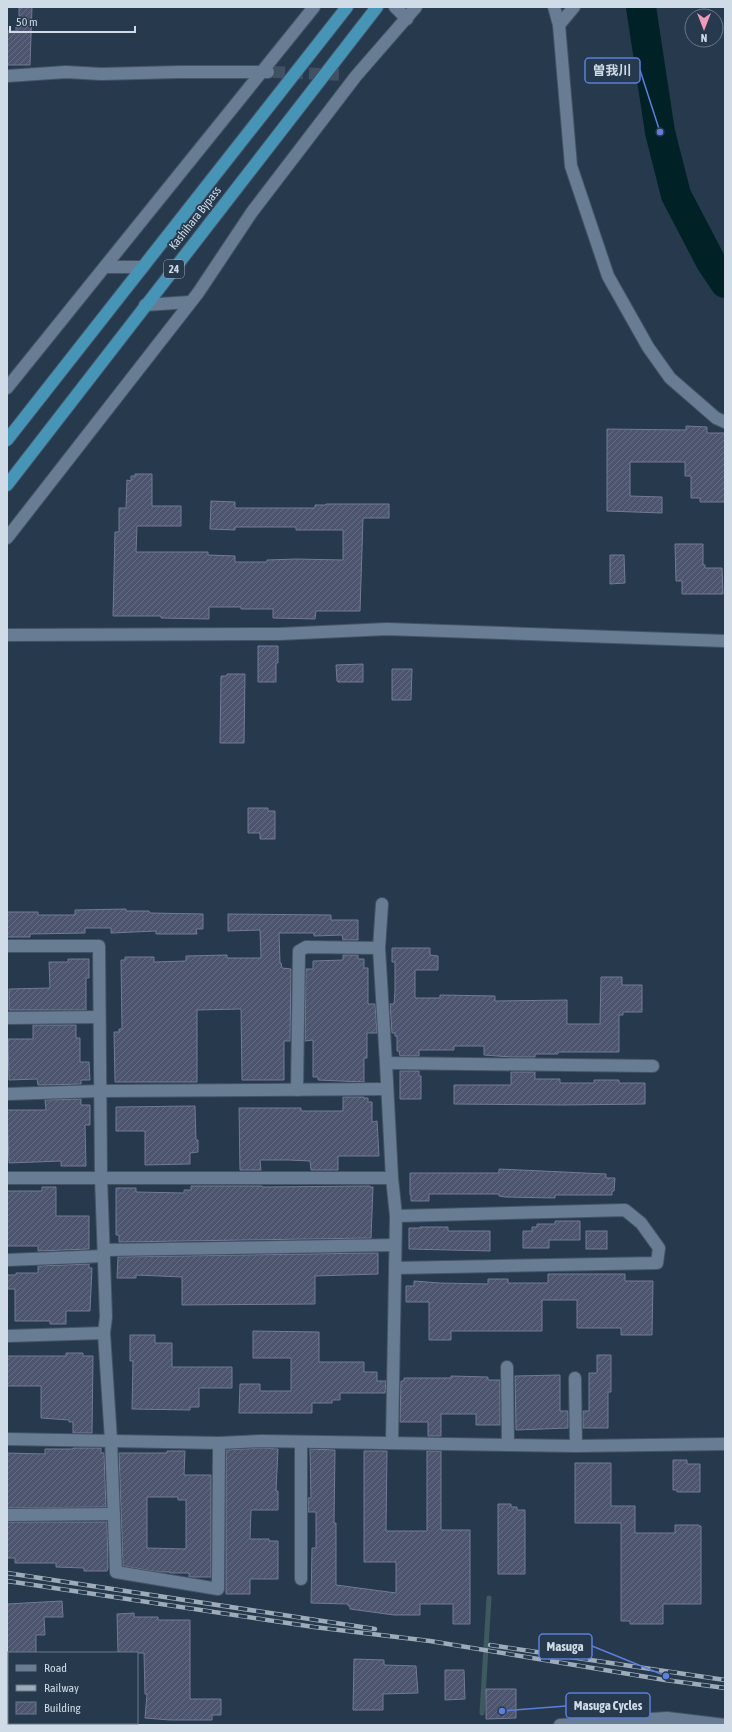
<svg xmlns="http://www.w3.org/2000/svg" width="732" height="1732" font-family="'Asap Condensed','Noto Sans JP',sans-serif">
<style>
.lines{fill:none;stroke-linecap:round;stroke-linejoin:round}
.stream{stroke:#3e5a61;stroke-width:5}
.river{stroke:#002227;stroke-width:30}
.building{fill:url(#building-hatch);stroke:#727a95;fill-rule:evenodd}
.street-tunnel{stroke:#405164;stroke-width:12;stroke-dasharray:12 6;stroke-linecap:butt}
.street-casing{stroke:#445465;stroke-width:14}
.secondary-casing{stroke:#445465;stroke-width:14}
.highway-casing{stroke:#445465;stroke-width:14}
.street{stroke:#687d93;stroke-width:12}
.secondary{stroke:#687d93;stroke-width:12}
.highway{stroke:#4795b6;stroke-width:12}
.rail-casing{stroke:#9eacba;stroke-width:4.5}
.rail{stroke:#27394d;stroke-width:3;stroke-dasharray:9;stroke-linecap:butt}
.labels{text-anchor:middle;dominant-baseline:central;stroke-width:3.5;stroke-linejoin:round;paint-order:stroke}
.shield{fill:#27394d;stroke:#9daab9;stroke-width:1}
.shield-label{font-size:11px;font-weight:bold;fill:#cfdbe7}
.street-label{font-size:12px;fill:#cfdbe7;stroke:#27394d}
.leader{fill:none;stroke:#5b7fdd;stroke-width:1.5}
.callout-dot{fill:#5b7fdd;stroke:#27394d;stroke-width:1.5}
.callout{fill:#27394d;stroke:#5b7fdd;stroke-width:1.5}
.callout-label{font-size:13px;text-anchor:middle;font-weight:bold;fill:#cfdbe7}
</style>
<defs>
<pattern id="building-hatch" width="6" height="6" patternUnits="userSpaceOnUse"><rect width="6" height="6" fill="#4d546e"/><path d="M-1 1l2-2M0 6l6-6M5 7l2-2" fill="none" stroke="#666c83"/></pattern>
</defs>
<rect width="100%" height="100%" fill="#27394d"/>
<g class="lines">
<polyline class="stream" points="482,1713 489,1598"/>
<polyline class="river" points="641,7 660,132 676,195 711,262 725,283"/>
</g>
<g class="building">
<polygon points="19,7 32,7 30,65 7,65 7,31 16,31 16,27 19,27"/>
<polygon points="686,426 707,427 707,433 725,433 725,502 700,502 700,498 691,498 691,476 685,476 685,462 630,462 630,496 662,497 662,513 607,511 607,429 686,430"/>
<polygon points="135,474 152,474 152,506 181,506 181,526 137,526 136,552 208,552 208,555 235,556 235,562 267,562 267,560 296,559 343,560 343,530 296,530 296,527 235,527 235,530 210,529 211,501 235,502 235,508 315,508 315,505 326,505 326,504 389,504 389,518 363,518 360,611 316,611 315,619 273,618 273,609 241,609 241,607 209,607 209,619 161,618 161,616 113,616 115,532 119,532 119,508 126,508 127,480 131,481 131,476 135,476"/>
<polygon points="675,544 703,544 703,565 705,565 705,568 722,568 723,594 682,594 682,581 676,581"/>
<polygon points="610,555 624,555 625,583 610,584"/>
<polygon points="258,646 278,646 278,663 276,663 276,682 258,682"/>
<polygon points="363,664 363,682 338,682 337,681 336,665"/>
<polygon points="392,669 412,669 411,700 392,700"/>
<polygon points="227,674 245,674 244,743 220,743 221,676 227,676"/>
<polygon points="248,808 268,808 268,811 275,811 275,839 260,839 260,833 248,833"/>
<polygon points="126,909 126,911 149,911 150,913 203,914 203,929 196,929 197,934 156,934 156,931 111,933 111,928 85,928 85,933 30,934 30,937 7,937 7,912 38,912 38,915 75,915 75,910"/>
<polygon points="228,914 331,915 331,920 358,920 358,940 343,940 342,935 314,936 314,933 279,933 280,963 281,963 282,968 291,969 290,1041 284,1041 284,1080 242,1080 241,1009 197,1010 197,1082 115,1082 114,1032 119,1032 119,1029 122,1029 121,960 125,960 125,957 154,957 154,962 186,961 186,956 227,955 227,958 261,958 260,930 228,931"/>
<polygon points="392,948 430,948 430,955 438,956 438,970 415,970 415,998 440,998 440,995 495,996 495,1001 567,1000 567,1024 600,1024 601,977 622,977 622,985 642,985 642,1012 623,1012 623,1015 619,1015 619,1052 558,1052 558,1054 535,1054 535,1057 511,1057 484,1055 484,1046 454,1046 454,1050 419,1050 419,1056 400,1056 399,1051 397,1051 397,1036 395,1036 395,1033 392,1033 390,1004 394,1004 395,991 395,962 392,962"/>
<polygon points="343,955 358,955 358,959 364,959 364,968 368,968 368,1004 375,1004 377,1033 367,1033 367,1058 364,1058 364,1082 318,1080 318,1077 313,1077 313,1040 305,1041 306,969 313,969 313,961 343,960"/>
<polygon points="68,959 89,959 89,978 86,978 86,1010 9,1010 9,989 50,988 49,962 68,962"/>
<polygon points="33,1025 76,1025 76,1038 80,1038 80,1062 89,1062 90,1080 81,1080 81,1084 45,1085 38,1085 37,1079 9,1080 8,1039 33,1039"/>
<polygon points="400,1071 419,1071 419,1076 421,1076 421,1099 400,1099"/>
<polygon points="511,1072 535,1072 535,1079 560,1079 560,1083 594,1083 594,1080 619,1080 619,1083 645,1083 645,1104 564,1105 454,1104 454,1085 511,1085"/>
<polygon points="343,1097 364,1097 364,1098 368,1098 368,1102 372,1102 372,1122 377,1121 379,1156 338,1156 338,1170 311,1170 310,1161 289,1160 260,1160 261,1170 240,1170 239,1108 301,1108 301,1111 343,1111"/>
<polygon points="81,1099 81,1105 90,1105 90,1125 85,1125 86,1166 61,1166 61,1161 9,1163 7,1110 46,1110 45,1100"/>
<polygon points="195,1106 196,1140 198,1140 198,1152 190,1153 190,1164 145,1165 145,1131 116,1131 116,1107"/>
<polygon points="499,1169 606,1174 606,1178 615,1178 614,1191 612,1191 612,1195 555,1195 555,1198 505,1197 499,1196 499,1194 429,1194 429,1201 411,1201 411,1195 410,1195 410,1173 499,1173"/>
<polygon points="191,1186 262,1186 262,1187 370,1186 370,1187 373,1187 371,1238 119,1242 119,1235 116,1235 116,1188 136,1188 136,1192 184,1193 184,1190 191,1190"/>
<polygon points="42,1187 56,1187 56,1216 89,1216 89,1249 38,1251 38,1246 7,1246 7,1191 42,1191"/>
<polygon points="555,1221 580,1221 580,1240 549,1240 549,1248 523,1248 523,1231 532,1231 532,1227 537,1227 537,1224 555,1224"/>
<polygon points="420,1227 448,1227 448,1231 490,1231 490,1251 409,1249 409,1228 420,1228"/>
<rect x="586" y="1231" width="21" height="18"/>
<polygon points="370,1253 378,1253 378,1274 315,1276 315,1304 182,1305 182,1277 136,1275 136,1278 117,1278 118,1257"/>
<polygon points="89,1264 89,1268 92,1268 90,1311 66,1311 66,1324 50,1324 50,1321 15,1321 15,1289 7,1289 7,1275 16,1275 16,1273 38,1273 38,1266"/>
<polygon points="548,1274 625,1274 625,1281 653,1281 652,1335 621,1335 621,1328 577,1328 577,1300 542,1300 542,1331 451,1331 451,1340 429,1340 429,1302 406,1302 406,1286 414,1286 414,1281 440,1283 488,1284 488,1279 508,1279 508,1283 548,1283"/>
<polygon points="253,1331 319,1332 319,1362 364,1362 364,1372 377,1372 377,1381 386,1381 385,1393 340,1393 340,1400 332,1400 332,1403 312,1403 312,1413 239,1413 240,1384 260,1384 260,1391 291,1391 291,1358 253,1358"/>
<polygon points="130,1335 155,1335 155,1343 172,1343 172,1367 232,1367 232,1388 199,1388 199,1407 190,1407 190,1410 132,1409 133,1361 130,1361"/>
<polygon points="66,1353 83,1353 83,1356 93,1356 92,1433 73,1433 73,1422 69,1422 69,1420 41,1418 41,1386 7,1386 7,1356 66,1356"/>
<polygon points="597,1355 611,1355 611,1392 608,1392 608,1428 583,1428 583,1411 589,1411 589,1373 597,1373"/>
<polygon points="560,1375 560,1411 568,1411 568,1428 516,1430 515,1376"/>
<polygon points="451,1376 488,1377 488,1380 500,1380 500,1425 476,1425 476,1414 441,1414 441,1436 428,1436 428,1422 400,1422 401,1381 404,1381 404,1378 451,1378"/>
<polygon points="73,1448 101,1448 101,1453 104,1453 106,1507 7,1508 7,1453 45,1454 45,1449 73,1449"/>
<polygon points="262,1448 278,1449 276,1491 278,1491 278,1510 251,1510 250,1539 269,1539 269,1541 278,1541 278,1579 250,1579 250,1594 226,1594 226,1450"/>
<polygon points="310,1449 335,1450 334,1523 336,1523 336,1585 396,1593 396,1562 364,1562 364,1451 387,1451 386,1531 427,1531 427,1451 441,1451 441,1530 470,1530 470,1624 453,1624 453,1604 420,1604 420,1615 394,1615 350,1609 350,1606 348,1606 348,1604 311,1603 312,1548 316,1548 316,1512 308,1512 308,1498 311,1498"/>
<path d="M 167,1451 L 185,1451 L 184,1475 L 211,1475 L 211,1577 L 189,1577 L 189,1573 L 170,1573 L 170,1572 L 159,1572 L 123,1566 L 119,1453 L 167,1453 ZM 147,1497 L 178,1497 L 178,1500 L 186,1500 L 186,1549 L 147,1548 Z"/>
<polygon points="673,1460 687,1460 687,1464 700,1464 700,1492 677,1492 677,1490 673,1490"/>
<polygon points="575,1463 611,1463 611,1506 635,1506 635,1533 675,1533 675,1525 699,1525 699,1526 701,1526 701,1604 663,1604 663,1624 630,1624 630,1621 621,1621 621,1523 575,1523"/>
<polygon points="498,1504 511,1504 511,1507 517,1507 517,1510 525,1510 525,1574 498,1574"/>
<polygon points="7,1522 107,1522 108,1568 107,1571 84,1571 84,1568 56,1567 56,1563 15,1563 15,1558 7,1558"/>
<polygon points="62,1601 63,1617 44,1617 45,1635 36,1635 36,1653 7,1653 7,1604"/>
<polygon points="134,1613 134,1617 158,1617 158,1620 190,1620 190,1699 221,1699 221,1715 212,1715 212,1720 170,1720 145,1718 147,1694 145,1694 144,1653 118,1653 117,1614"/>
<polygon points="354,1659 384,1660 384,1665 416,1666 418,1693 383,1694 383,1710 353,1710"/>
<polygon points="445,1670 464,1670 465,1699 445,1700"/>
<polygon points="486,1689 516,1689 516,1718 486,1719"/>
</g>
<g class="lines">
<polyline class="street-tunnel" points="273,72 344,75"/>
<defs>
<g id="street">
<polyline points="395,7 407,19"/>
<polyline points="554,7 559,25"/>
<polyline points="574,7 559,25 571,166 608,276 648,347 670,378 716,418 725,422"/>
<polyline points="7,76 66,72 101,74 179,72 268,72"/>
<polyline points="105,267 143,267"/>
<polyline points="145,305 190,302"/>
<polyline points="7,388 314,7"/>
<polyline points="7,538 198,293 252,212 356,76 416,7"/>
<polyline points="382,904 379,948 386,1063 392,1178 396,1216 392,1443"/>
<polyline points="7,946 99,946 101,1177 106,1317 104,1333 111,1440 116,1572 218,1589 219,1443"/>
<polyline points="7,1018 99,1017"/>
<polyline points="386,1063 653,1066"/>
<polyline points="297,1090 299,951 306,947 379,948"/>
<polyline points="7,1094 99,1091 387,1089"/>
<polyline points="7,1178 392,1178"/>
<polyline points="104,1250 395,1245"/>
<polyline points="7,1260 104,1256"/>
<polyline points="395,1268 657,1263 659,1248 641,1223 625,1210 396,1216"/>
<polyline points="7,1336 104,1333"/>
<polyline points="507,1367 508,1445"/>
<polyline points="575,1378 576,1446"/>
<polyline points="7,1439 219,1443 262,1441 576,1446 725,1444"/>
<polyline points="301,1442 301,1579"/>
<polyline points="7,1515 114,1514"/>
<polyline points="7,1719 9,1719"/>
<polyline points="48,1723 67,1725"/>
</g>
<g id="secondary">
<polyline points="7,635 279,634 387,629 725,641"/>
<polyline points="560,1725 667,1718 725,1725"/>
</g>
<g id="highway">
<polyline points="7,440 347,7"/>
<polyline points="7,485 377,7"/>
</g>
</defs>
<use href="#street" class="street-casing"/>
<use href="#secondary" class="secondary-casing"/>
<use href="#highway" class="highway-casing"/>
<use href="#street" class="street"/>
<use href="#secondary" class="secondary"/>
<use href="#highway" class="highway"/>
<defs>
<g id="rail">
<polyline points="7,1573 375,1629"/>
<polyline points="7,1581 314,1627 430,1641 665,1680 725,1688"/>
<polyline points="490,1645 725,1680"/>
</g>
</defs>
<use href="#rail" class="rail-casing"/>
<use href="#rail" class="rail"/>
</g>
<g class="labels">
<rect class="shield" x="164" y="260" width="20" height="18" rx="3"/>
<g class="shield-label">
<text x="174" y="269">24</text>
</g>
<g class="street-label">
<text transform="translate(195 218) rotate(-52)">Kashihara Bypass</text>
</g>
</g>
<path class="leader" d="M660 132L640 70M666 1676L592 1646M502 1711L566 1706"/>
<g class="callout-dot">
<circle cx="660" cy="132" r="4"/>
<circle cx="666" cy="1676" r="4"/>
<circle cx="502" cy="1711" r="4"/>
</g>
<g class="callout">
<rect x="585" y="58" width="55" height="25" rx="4"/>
<rect x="539" y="1634" width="53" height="25" rx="4"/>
<rect x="566" y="1693" width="84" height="25" rx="4"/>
</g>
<g class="callout-label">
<text x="612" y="75">曽我川</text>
<text x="565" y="1651">Masuga</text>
<text x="608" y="1710">Masuga Cycles</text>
</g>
<rect width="732" height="1732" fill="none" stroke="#cfdbe7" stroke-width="16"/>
<rect x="8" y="1652" width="130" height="72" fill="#27394d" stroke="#6a7a8b"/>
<rect x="16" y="1665" width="20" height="6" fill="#687d93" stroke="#6a7a8b"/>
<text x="44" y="1672" font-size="12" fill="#cfdbe7">Road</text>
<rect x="16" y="1685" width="20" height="6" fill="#9eacba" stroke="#6a7a8b"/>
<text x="44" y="1692" font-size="12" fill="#cfdbe7">Railway</text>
<rect x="16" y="1702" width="20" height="12" fill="url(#building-hatch)" stroke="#6a7a8b"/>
<text x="44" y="1712" font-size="12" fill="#cfdbe7">Building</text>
<g transform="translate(704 28) rotate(180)"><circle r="19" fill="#27394d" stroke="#6a7a8b"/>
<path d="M0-3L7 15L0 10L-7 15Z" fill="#ef9ab7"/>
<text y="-6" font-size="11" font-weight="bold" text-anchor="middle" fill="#cfdbe7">N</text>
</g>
<path d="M10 26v6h125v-6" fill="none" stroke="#cfdbe7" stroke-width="2"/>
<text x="16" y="26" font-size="12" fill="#cfdbe7" stroke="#27394d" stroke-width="3" paint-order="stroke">50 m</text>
</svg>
